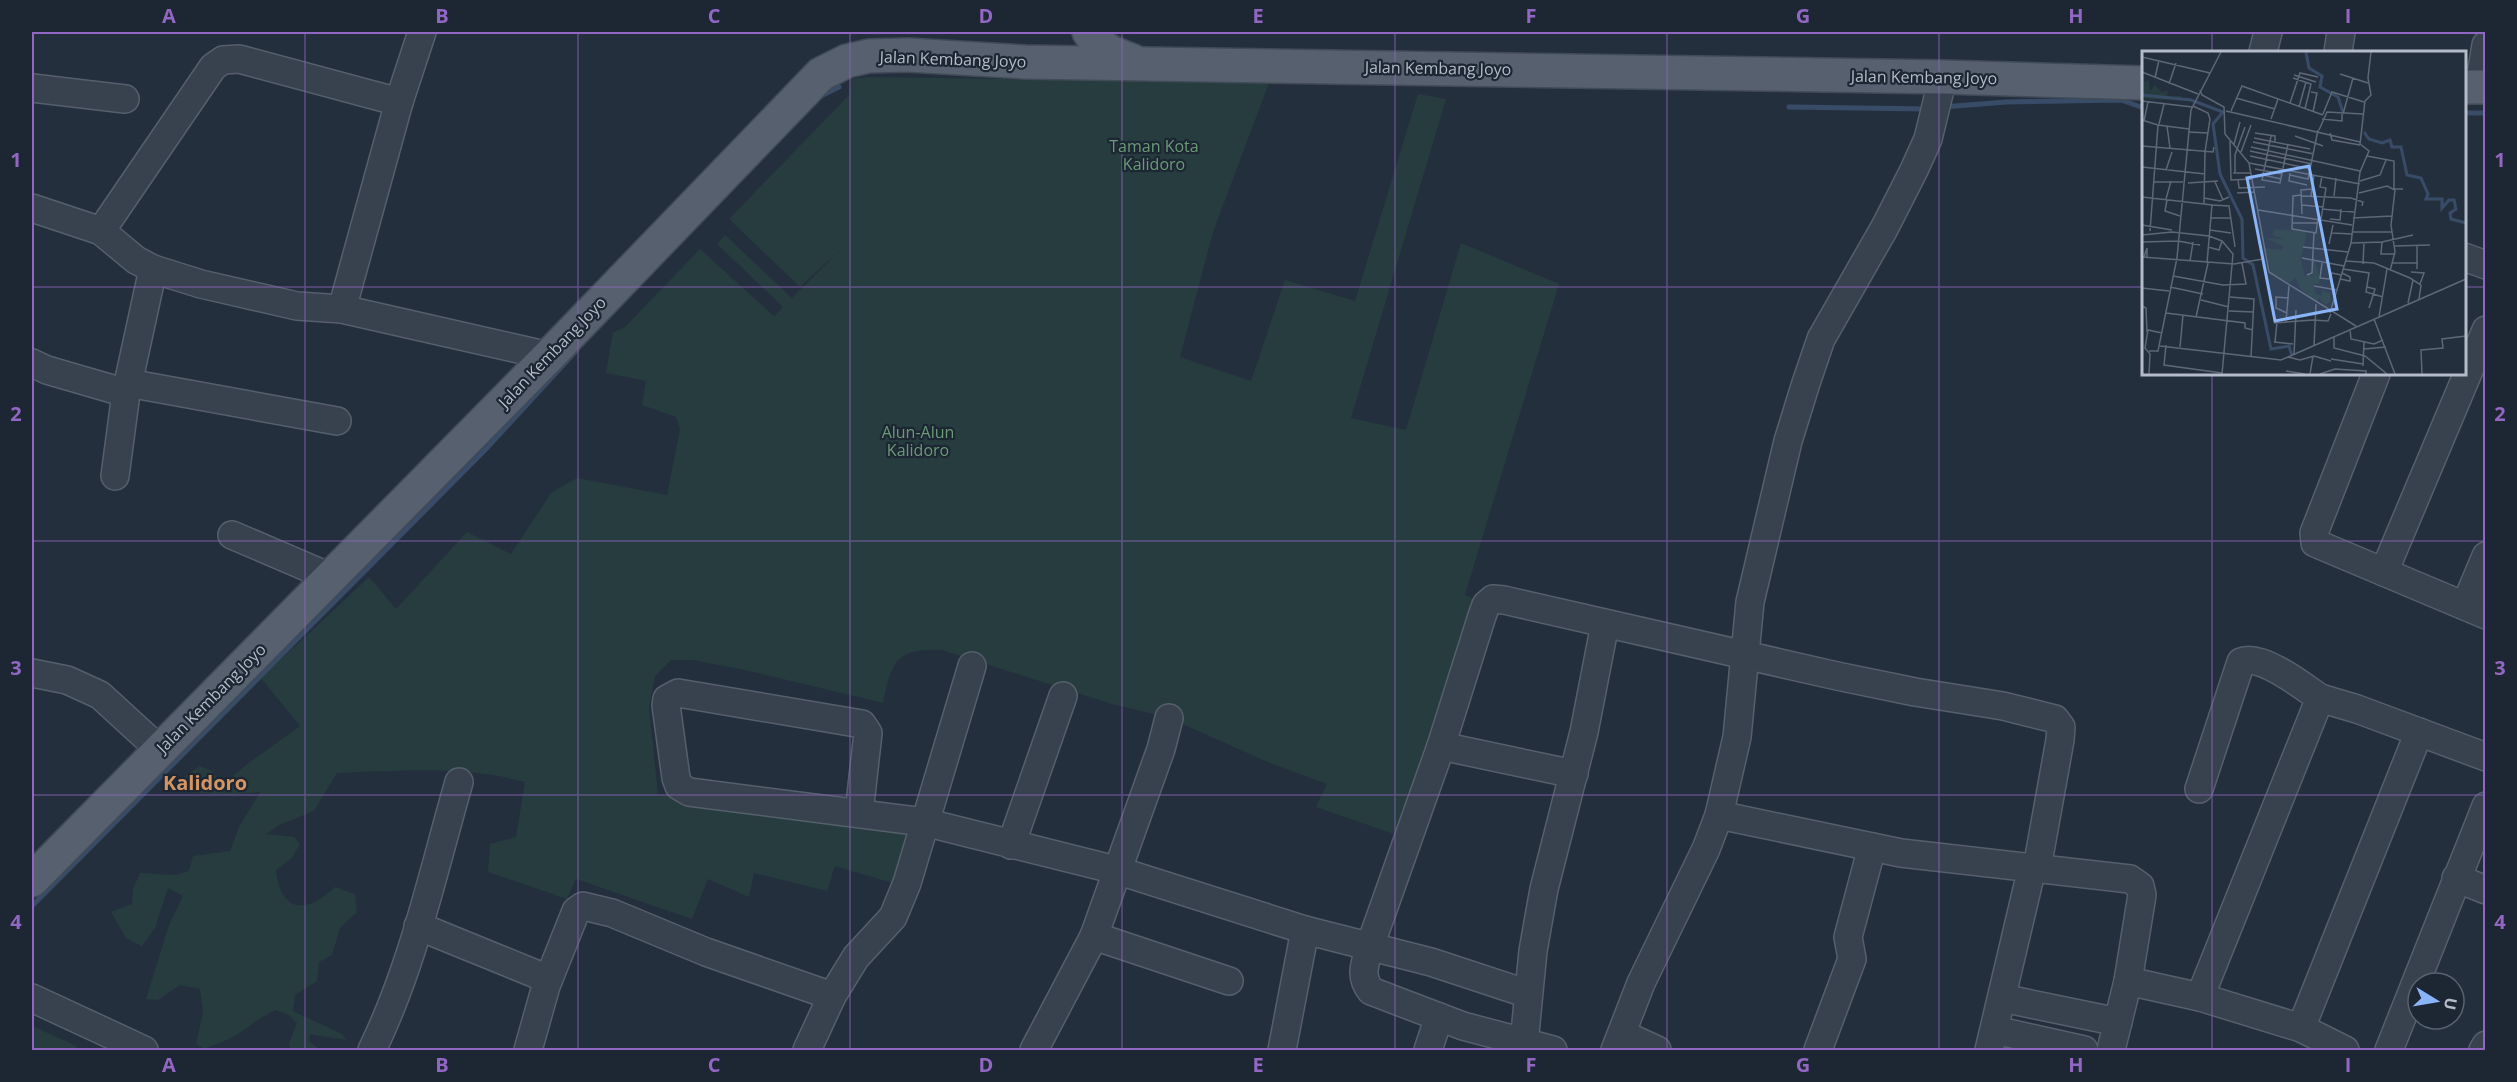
<svg xmlns="http://www.w3.org/2000/svg" width="2517" height="1082" font-family="'Open Sans',sans-serif">
<style>
.green{fill:#263c3f}
.lines{fill:none;stroke-linecap:round;stroke-linejoin:round}
.stream{stroke:#394c67;stroke-width:5}
.minor-casing{stroke:#565f6c;stroke-width:30}
.major-casing{stroke:#414a57;stroke-width:36}
.minor{stroke:#38414e;stroke-width:27}
.major{stroke:#56606e;stroke-width:33}
.grid{fill:none;stroke:#9266c3;stroke-width:1.5;stroke-opacity:0.55}
.labels{text-anchor:middle;dominant-baseline:central;stroke-width:4.5;stroke-linejoin:round;paint-order:stroke}
.street-label{font-size:16px;fill:#b4bcc9;stroke:#1d2633}
.park-label{font-size:16px;fill:#6b9a76;stroke:#1d2633}
.quarter-label{font-size:20px;font-weight:bold;fill:#d59563;stroke:#1d2633}
.inset-river{fill:none;stroke:#394c67;stroke-width:3}
.inset-road{fill:none;stroke:#5e6776;stroke-width:1.5}
.view{fill:#8ab4f8;fill-opacity:0.15;stroke:#8ab4f8;stroke-width:3}
.inset-edge{fill:none;stroke:#b4bcc9;stroke-width:3}
.neatline{fill:none;stroke:#9266c3;stroke-width:2}
.grid-label{font-size:20px;text-anchor:middle;font-weight:bold;fill:#9266c3}
</style>
<rect width="100%" height="100%" fill="#242f3e"/>
<g class="green">
<path d="M 867,77 L 1269,83 L 1213,232 L 1180,357 L 1251,381 L 1285,280 L 1355,301 L 1418,94 L 1446,99 L 1351,418 L 1406,430 L 1461,243 L 1559,284 L 1465,595 L 1486,605 L 1408,839 L 1316,807 L 1327,784 L 1270,763 L 1169,718 L 1112,704 L 942,650 C 896,647 891,663 883,703 L 745,670 L 692,660 L 671,660 L 655,676 L 649,707 L 658,795 L 689,792 L 913,819 L 896,884 L 835,866 L 827,891 L 754,873 L 749,897 L 708,879 L 692,919 L 576,879 L 567,899 L 488,872 L 490,844 L 516,837 L 525,782 C 463,765 400,771 337,773 L 314,811 L 279,825 L 266,834 L 294,837 L 300,844 L 292,858 L 276,870 C 281,914 307,914 335,887 L 355,894 L 357,912 L 340,928 L 332,955 L 319,962 L 317,981 L 295,995 L 293,1011 L 342,1034 L 346,1040 L 310,1034 L 309,1041 L 320,1050 L 290,1050 L 289,1043 L 297,1023 L 289,1015 L 276,1010 C 259,1017 247,1029 231,1038 C 223,1042 213,1045 204,1049 L 196,1044 L 203,1012 L 200,989 L 180,985 L 158,1000 L 146,999 L 169,925 L 183,896 L 168,888 L 155,928 L 142,946 L 126,938 L 111,912 L 132,904 L 133,889 L 140,873 L 175,875 L 189,871 L 193,856 L 230,851 L 239,827 L 260,792 L 230,795 L 179,792 L 182,778 L 200,766 L 212,771 L 222,786 L 246,765 L 300,726 L 261,678 L 369,577 L 396,609 L 467,532 L 511,554 L 551,493 L 577,478 L 667,495 L 680,429 L 676,417 L 642,405 L 646,381 L 606,373 L 613,332 L 624,328 L 700,249 L 774,316 L 783,307 L 717,244 L 725,235 L 792,298 L 841,249 L 800,287 L 729,219 L 849,95 L 851,79 Z"/>
<polygon points="32,1026 77,1046 75,1050 32,1050"/>
</g>
<g class="lines">
<g class="stream">
<polyline points="819,97 839,87"/>
<polyline points="1789,107 1927,109"/>
<polyline points="1943,107 2006,102 2121,100 2144,108"/>
<polyline points="2464,113 2486,113"/>
<polyline points="32,906 485,450 576,351"/>
</g>
<defs>
<g id="minor">
<polyline points="2263,52 2268,32"/>
<polyline points="2338,52 2341,32"/>
<polyline points="2479,87 2486,45"/>
<polyline points="32,88 125,99"/>
<polyline points="399,102 422,32"/>
<polyline points="32,208 101,231 136,260 153,269 201,284 297,306 342,309 549,356"/>
<polyline points="101,231 213,67 223,60 239,59 399,102 342,309"/>
<polyline points="2464,257 2486,265"/>
<polyline points="32,363 47,370 126,393"/>
<polyline points="2376,374 2314,533 2315,543 2486,615"/>
<polyline points="128,383 337,421"/>
<polyline points="115,476 126,393 153,269"/>
<polyline points="232,535 330,577"/>
<polyline points="2384,572 2486,330"/>
<polyline points="2465,606 2486,556"/>
<polyline points="32,673 67,680 100,695 160,750"/>
<polyline points="1441,746 1574,774"/>
<path d="M 2199,789 L 2241,662 C 2261,653 2304,687 2320,698"/>
<polyline points="859,813 868,733 862,724 678,693 667,699 666,705 676,778 679,786 689,792 924,822 1116,870 1305,930 1431,962 1528,994"/>
<polyline points="1719,815 1901,853 2130,879 2140,886 2142,895 2128,981 2111,1050"/>
<polyline points="1011,845 1063,696"/>
<polyline points="2456,878 2486,890"/>
<polyline points="418,926 548,979"/>
<polyline points="1094,936 1229,981"/>
<polyline points="2128,981 2200,997 2301,1028"/>
<polyline points="2200,997 2320,698 2357,709 2486,757"/>
<polyline points="32,998 144,1050"/>
<polyline points="2002,998 2118,1022"/>
<polyline points="1995,1030 2084,1050"/>
<polyline points="1622,1034 1657,1050"/>
<polyline points="1524,1043 1533,951 1544,889 1584,732 1605,624"/>
<path d="M 372,1050 C 413,966 433,872 459,782"/>
<polyline points="528,1050 546,986 576,911 583,906 612,913 706,952 832,996"/>
<polyline points="807,1050 832,996 856,957 893,917 907,883 972,666"/>
<polyline points="1034,1050 1094,936 1161,749 1169,718"/>
<polyline points="1282,1050 1305,930"/>
<polyline points="1428,1050 1439,1017"/>
<path d="M 1553,1050 L 1463,1026 L 1371,991 C 1359,976 1365,963 1370,946 L 1441,746 L 1482,616 L 1486,605 L 1493,599 L 1504,600 L 1837,676 L 1915,692 L 2003,706 L 2055,719 L 2061,727 L 2060,740 L 2037,868"/>
<polyline points="1615,1050 1641,983 1706,849 1719,815 1737,737 1750,602 1788,441 1806,383 1821,339 1885,227 1914,170 1928,139 1943,77"/>
<polyline points="1818,1050 1852,959 1848,937 1872,847"/>
<polyline points="1989,1050 2032,868"/>
<polyline points="2345,1050 2301,1028 2419,732"/>
<polyline points="2389,1050 2486,806"/>
<polyline points="2483,1050 2486,1045"/>
</g>
<g id="major">
<path d="M 1089,32 C 1100,49 1114,54 1133,61"/>
<polyline points="2464,87 2486,87"/>
<polyline points="32,880 549,356 821,74 847,61 869,56 908,55 1025,62 1943,77 2144,83"/>
</g>
</defs>
<use href="#minor" class="minor-casing"/>
<use href="#major" class="major-casing"/>
<use href="#minor" class="minor"/>
<use href="#major" class="major"/>
</g>
<path class="grid" d="M 305,32 L 305,1050M 578,32 L 578,1050M 850,32 L 850,1050M 1122,32 L 1122,1050M 1395,32 L 1395,1050M 1667,32 L 1667,1050M 1939,32 L 1939,1050M 2212,32 L 2212,52M 32,287 L 2144,287M 2464,287 L 2486,287M 2212,374 L 2212,1050M 32,541 L 2486,541M 32,795 L 2486,795"/>
<g class="labels">
<g class="street-label">
<text transform="translate(953 59) rotate(2)">Jalan Kembang Joyo</text>
<text transform="translate(1438 68) rotate(1)">Jalan Kembang Joyo</text>
<text transform="translate(1924 77) rotate(1)">Jalan Kembang Joyo</text>
<text transform="translate(552 352) rotate(-46)">Jalan Kembang Joyo</text>
<text transform="translate(211 698) rotate(-45)">Jalan Kembang Joyo</text>
</g>
<g class="park-label">
<text x="1154" y="146">Taman Kota<tspan x="1154" dy="18">Kalidoro</tspan></text>
<text x="918" y="432">Alun-Alun<tspan x="918" dy="18">Kalidoro</tspan></text>
</g>
<g class="quarter-label">
<text x="205" y="782">Kalidoro</text>
</g>
</g>
<g transform="translate(2142 51)">
<rect width="324" height="324" fill="#242f3e"/>
<path d="M 7,29 L 8,40 L 13,34 L 20,41 L 26,39 L 25,45 L 39,45 L 40,49 L 4,48 L 0,45 L 0,31 ZM 132,178 L 165,181 L 159,209 L 163,225 L 171,224 L 169,209 L 173,209 L 178,228 L 177,233 L 172,232 L 173,242 L 180,245 L 180,240 L 187,242 L 188,239 L 188,251 L 184,254 L 176,247 L 176,251 L 158,238 L 154,227 L 147,232 L 129,221 L 123,197 L 140,199 L 141,195 L 122,187 L 142,188 L 130,184 Z" fill="#263c3f"/>
<path class="inset-river" d="M 164,1 L 167,17 L 180,25 L 178,36 L 196,46 L 201,61M 0,44 L 49,49 L 81,61 L 71,73 L 78,123 L 100,168 L 101,207 L 111,214 L 129,298 L 147,295 L 150,305M 222,81 L 227,88 L 240,92 L 248,89 L 250,96 L 259,96 L 265,124 L 279,127 L 286,143 L 284,148 L 300,148 L 300,157 L 307,149 L 312,149 L 314,158 L 308,162 L 309,168 L 324,172"/>
<path class="inset-road" d="M 0,6 L 68,22M 0,21 L 56,43M 198,23 L 226,32M 152,24 L 174,31M 13,27 L 17,9M 151,27 L 169,33 L 163,58M 27,33 L 34,12M 58,39 L 60,44 L 82,56 L 83,83 L 107,112 L 127,221 L 214,275M 169,41 L 175,42 L 171,61M 94,47 L 133,58M 0,50 L 50,56M 148,52 L 158,22 L 176,26M 51,55 L 66,62 L 68,68 L 63,101 L 62,153 L 70,154 L 65,212M 157,56 L 164,31M 84,60 L 218,91M 89,60 L 100,35 L 181,64M 181,63 L 190,41 L 222,51M 201,63 L 211,27M 129,68 L 136,48M 180,68 L 200,70 L 200,63M 0,69 L 16,74 L 8,180M 2,70 L 6,51M 17,73 L 22,53M 16,74 L 47,78M 25,75 L 28,97M 177,79 L 185,61 L 221,63M 46,81 L 66,82M 113,82 L 133,85 L 133,91M 188,82 L 190,89 L 218,94M 129,85 L 120,129 L 138,132 L 146,93M 153,85 L 181,95M 112,87 L 168,98M 88,90 L 89,129 L 110,128M 111,91 L 172,103M 92,93 L 98,71M 0,95 L 71,101 L 72,96M 109,96 L 218,120M 108,100 L 170,113M 99,101 L 109,74M 108,105 L 169,118M 225,105 L 252,110 L 252,138 L 261,138M 107,112 L 218,133M 0,116 L 63,123M 113,118 L 140,123M 24,119 L 30,101M 91,122 L 109,122M 93,122 L 93,104 L 103,76M 148,122 L 147,130 L 165,134M 121,124 L 139,128M 148,124 L 166,128 L 176,79M 96,128 L 97,137 L 123,136M 218,130 L 238,124 L 244,109M 11,131 L 41,131M 73,131 L 81,149M 46,132 L 76,130M 95,142 L 113,141M 217,142 L 245,135 L 253,139 L 249,174 L 253,201 L 248,220M 160,144 L 151,145 L 150,178 L 174,182 L 176,167M 160,145 L 209,147 L 221,151 L 220,155M 169,145 L 172,124M 192,145 L 194,127M 0,146 L 62,153M 62,147 L 78,150 L 87,146M 24,148 L 29,130M 25,149 L 23,160 L 38,165M 70,154 L 87,155 L 93,196M 160,154 L 181,156M 180,158 L 212,161M 116,159 L 210,174M 160,163 L 159,139 L 170,138M 68,167 L 89,167M 211,167 L 250,165M 179,168 L 184,137 L 178,136 L 180,125M 188,168 L 198,169 L 199,158M 151,172 L 175,172M 0,174 L 30,179M 68,179 L 89,182M 210,181 L 250,181M 190,182 L 210,183M 0,184 L 30,181 L 67,185 L 80,190 L 91,203 L 80,323M 36,190 L 58,194M 0,191 L 36,190M 240,191 L 239,203 L 253,203M 209,192 L 240,191 L 271,184M 187,193 L 191,174M 275,194 L 275,218M 253,195 L 288,194M 66,196 L 77,199 L 80,190M 161,196 L 206,201M 0,206 L 92,213 L 121,208M 2,206 L 5,197 L 5,207M 160,207 L 202,215M 48,210 L 51,191M 204,210 L 232,212 L 268,227 L 279,234 L 277,248M 180,212 L 178,227 L 187,228 L 190,222 L 199,224M 250,212 L 276,212M 221,213 L 222,192M 201,218 L 227,222 L 224,241 L 241,246M 269,221 L 282,222 L 278,233M 165,224 L 170,222 L 172,181M 31,225 L 81,234 L 104,233 L 100,212M 198,228 L 208,230 L 208,226 L 200,222M 172,235 L 195,239M 28,236 L 61,243M 225,236 L 233,238 L 227,257M 0,237 L 27,240M 88,246 L 112,248 L 109,306M 59,249 L 87,256M 266,252 L 271,229M 0,255 L 4,257 L 5,281M 87,260 L 112,261M 24,262 L 103,272 L 103,277 L 111,279M 145,262 L 134,257 L 134,246 L 147,247M 188,262 L 209,192 L 218,121 L 227,100 L 218,93 L 223,50 L 229,44 L 226,27 L 229,1M 54,266 L 66,212M 237,266 L 245,218M 232,268 L 253,323M 171,269 L 186,270 L 189,263M 144,271 L 147,235M 132,272 L 171,269M 208,278 L 209,288 L 232,293 L 241,289M 192,286 L 192,297 L 223,305 L 245,323M 132,291 L 151,293M 133,291 L 135,271M 24,294 L 22,314 L 80,322M 18,295 L 139,309 L 324,228M 172,295 L 174,253M 38,296 L 41,264M 222,298 L 244,296M 7,300 L 16,300 L 35,207 L 49,59 L 79,1M 152,304 L 154,259M 146,306 L 158,309 L 172,305 L 189,310M 189,308 L 221,313M 221,315 L 222,291M 144,320 L 163,323M 7,323 L 8,303 L 3,297 L 6,279 L 20,282M 168,323 L 171,305M 178,323 L 193,318 L 224,320 L 224,323M 280,323 L 279,299 L 301,297 L 300,288 L 324,285"/>
<path class="view" d="M 167,115 L 195,258 L 133,270 L 105,127 Z"/>
<rect width="324" height="324" class="inset-edge"/>
</g>
<rect width="2517" height="1082" fill="none" stroke="#1d2633" stroke-width="66"/>
<g transform="translate(2436 1001) rotate(101)"><circle r="28" fill="#1d2633" stroke="#59626f" stroke-width="1.5"/>
<path d="M0-4.5L10 22L0 15L-10 22Z" fill="#8ab4f8"/>
<text y="-9" font-size="16" font-weight="bold" text-anchor="middle" fill="#b4bcc9">U</text>
</g>
<rect x="33" y="33" width="2451" height="1016" class="neatline"/>
<g class="grid-label">
<text x="169" y="23">A</text>
<text x="442" y="23">B</text>
<text x="714" y="23">C</text>
<text x="986" y="23">D</text>
<text x="1258" y="23">E</text>
<text x="1531" y="23">F</text>
<text x="1803" y="23">G</text>
<text x="2076" y="23">H</text>
<text x="2348" y="23">I</text>
<text x="16" y="167">1</text>
<text x="2500" y="167">1</text>
<text x="16" y="421">2</text>
<text x="2500" y="421">2</text>
<text x="16" y="675">3</text>
<text x="2500" y="675">3</text>
<text x="16" y="929">4</text>
<text x="2500" y="929">4</text>
<text x="169" y="1072">A</text>
<text x="442" y="1072">B</text>
<text x="714" y="1072">C</text>
<text x="986" y="1072">D</text>
<text x="1258" y="1072">E</text>
<text x="1531" y="1072">F</text>
<text x="1803" y="1072">G</text>
<text x="2076" y="1072">H</text>
<text x="2348" y="1072">I</text>
</g>
</svg>
